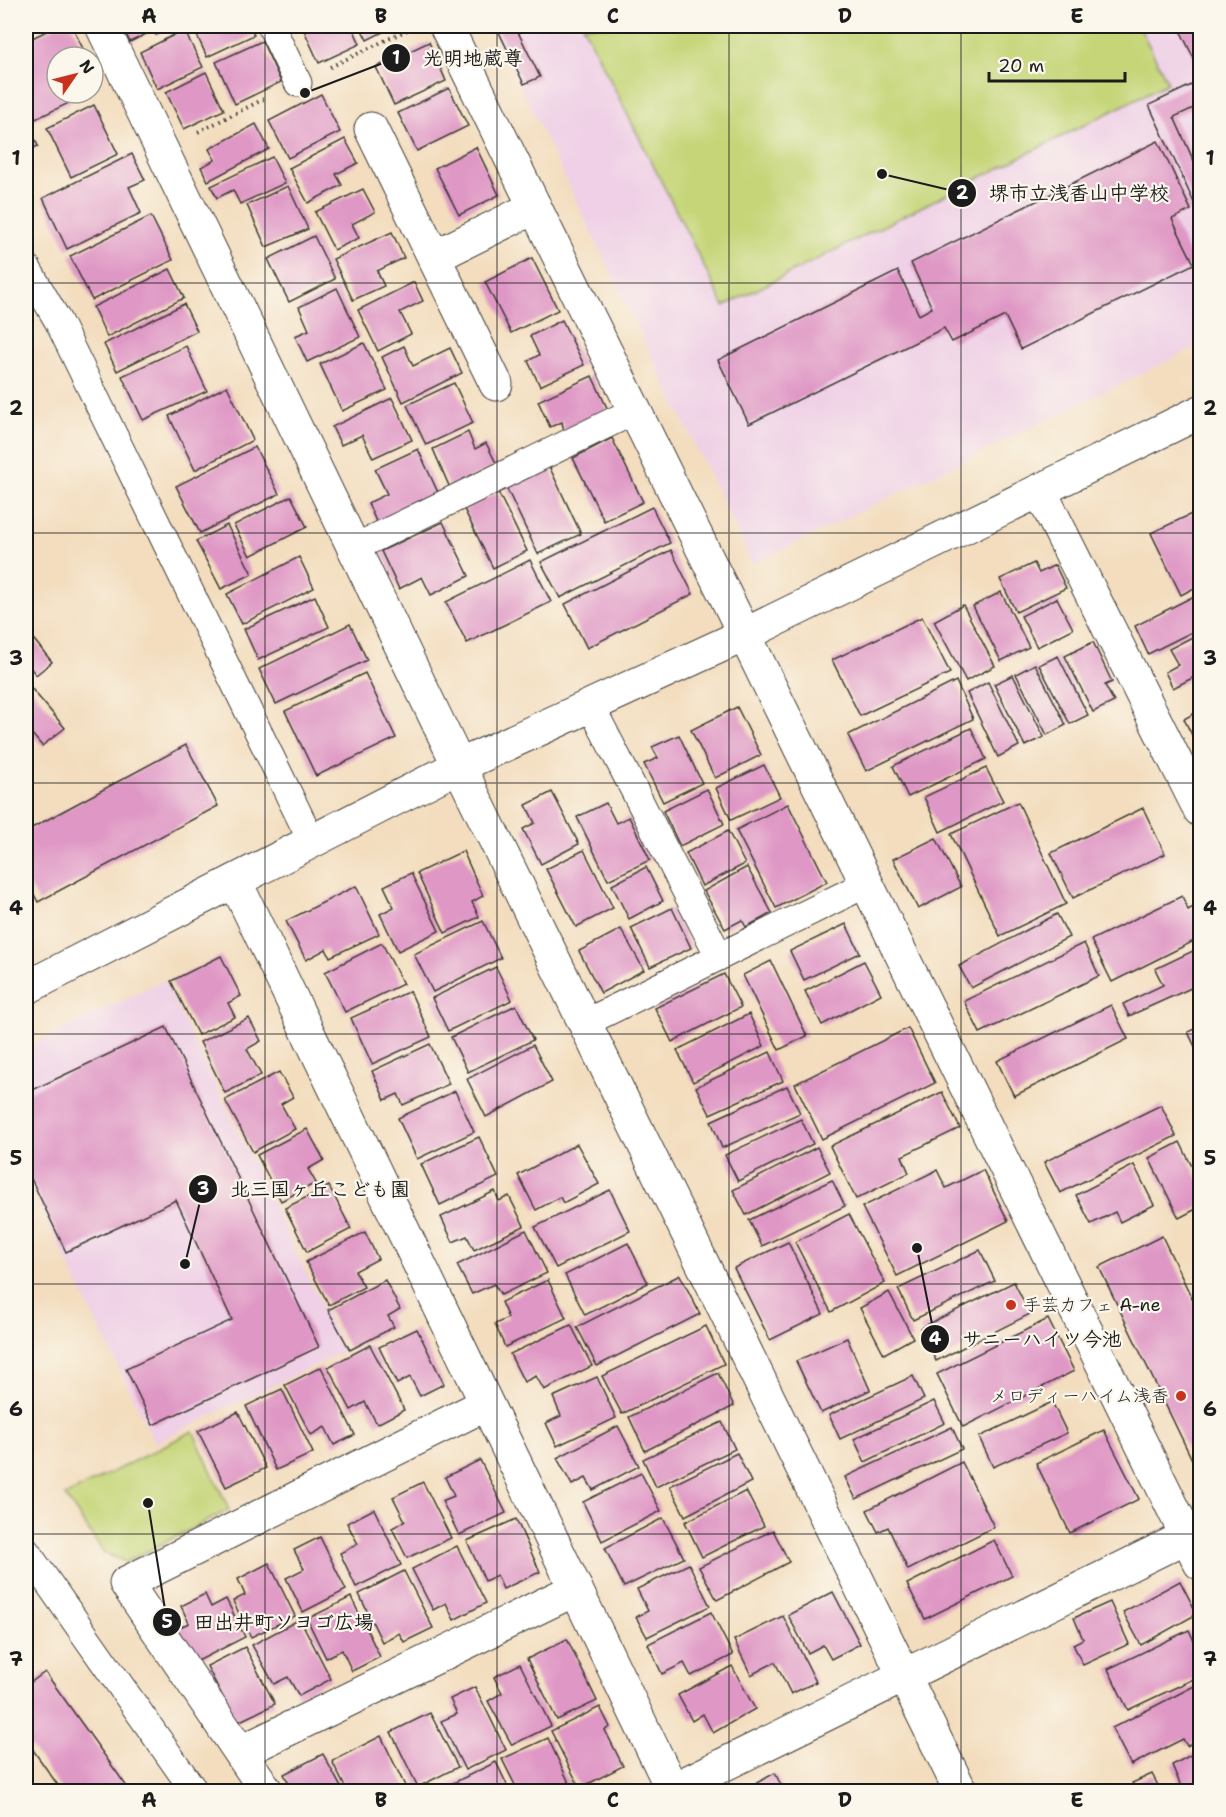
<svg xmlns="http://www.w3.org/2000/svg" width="1226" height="1817" font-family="'Shantell Sans','Klee One',sans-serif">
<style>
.built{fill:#efd0e6}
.green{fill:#c5d577;stroke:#70784a;stroke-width:1.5}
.building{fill:#df97c5}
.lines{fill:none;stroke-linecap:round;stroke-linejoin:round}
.service-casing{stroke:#3c3934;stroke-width:29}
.minor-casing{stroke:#3c3934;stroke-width:35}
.tertiary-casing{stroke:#3c3934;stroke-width:35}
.path{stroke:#3c3934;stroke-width:4;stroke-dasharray:1.5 4.5;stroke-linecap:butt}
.service{stroke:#fff;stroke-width:27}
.minor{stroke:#fff;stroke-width:33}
.tertiary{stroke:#fff;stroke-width:33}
.grid{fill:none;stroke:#1c1c1c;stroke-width:1.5;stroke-opacity:0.55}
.poi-dot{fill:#c8321e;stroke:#fbf7ec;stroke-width:2}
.labels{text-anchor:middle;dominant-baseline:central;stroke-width:4.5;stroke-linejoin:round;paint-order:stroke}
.poi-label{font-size:18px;fill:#1c1c1c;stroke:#fbf7ec;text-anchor:start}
.leader{fill:none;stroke:#1c1c1c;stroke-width:2}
.callout-dot{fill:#1c1c1c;stroke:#fbf7ec;stroke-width:2}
.mark-label{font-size:18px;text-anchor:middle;font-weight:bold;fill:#fff}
.callout-label{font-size:20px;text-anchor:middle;font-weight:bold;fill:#1c1c1c;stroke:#fbf7ec;stroke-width:4.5;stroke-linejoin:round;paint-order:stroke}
.neatline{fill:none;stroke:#1c1c1c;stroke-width:2}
.grid-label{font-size:20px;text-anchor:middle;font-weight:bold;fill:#1c1c1c}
</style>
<rect width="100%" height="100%" fill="#fbf7ec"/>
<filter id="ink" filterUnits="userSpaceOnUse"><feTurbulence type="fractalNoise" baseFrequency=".0167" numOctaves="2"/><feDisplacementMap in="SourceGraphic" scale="12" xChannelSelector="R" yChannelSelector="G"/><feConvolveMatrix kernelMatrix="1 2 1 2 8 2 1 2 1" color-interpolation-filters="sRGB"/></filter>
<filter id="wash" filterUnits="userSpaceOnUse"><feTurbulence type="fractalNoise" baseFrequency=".008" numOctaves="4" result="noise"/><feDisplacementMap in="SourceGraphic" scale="24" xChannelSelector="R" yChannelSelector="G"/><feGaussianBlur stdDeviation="1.35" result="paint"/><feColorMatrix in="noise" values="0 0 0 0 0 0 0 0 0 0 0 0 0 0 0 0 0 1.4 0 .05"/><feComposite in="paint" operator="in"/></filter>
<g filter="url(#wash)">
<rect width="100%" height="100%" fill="#f3ddbe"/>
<g class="built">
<polygon points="491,26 1200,26 1200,345 753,564"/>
<polygon points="164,980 344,1351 155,1443 26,1177 26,1048"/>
</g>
<g class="green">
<polygon points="583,26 1139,26 1168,83 724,306"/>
<polygon points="193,1431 229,1510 126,1562 104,1553 65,1496"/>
</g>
<g id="blocks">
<g class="building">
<polygon points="57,26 72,26 87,57 57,57 57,93 67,93 71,102 27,123 38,146 26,152 26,41"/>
<polygon points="122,26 176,26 156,35 154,30 130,42"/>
<polygon points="200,26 250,26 254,35 207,57 194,29"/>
<polygon points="302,26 352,26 360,44 319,63"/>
<polygon points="360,26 390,26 391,28 367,40"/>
<polygon points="496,26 515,26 540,77 524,84"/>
<polygon points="1178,26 1200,26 1200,71"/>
<polygon points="184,30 203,67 157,89 140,52"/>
<polygon points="262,41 281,82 235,104 216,62"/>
<polygon points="429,42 446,81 394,105 376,67"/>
<polygon points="206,72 224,110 184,129 166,92"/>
<polygon points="1200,81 1200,105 1174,117 1200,175 1200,204 1196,207 1149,105"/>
<polygon points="449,88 468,126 417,151 398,113"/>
<polygon points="321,94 340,132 288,158 269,121"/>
<polygon points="94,105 118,154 71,177 47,128"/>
<polygon points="256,124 269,149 208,181 201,167 215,160 209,149"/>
<polygon points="345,139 358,163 336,174 342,185 308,203 289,168"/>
<polygon points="1158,141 1191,210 1172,219 1194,264 1021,349 1005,316 952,342 944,328 749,424 718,360 898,271 919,315 932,308 911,263"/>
<polygon points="476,147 499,195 459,215 435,168"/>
<polygon points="132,154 145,180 129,187 141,213 67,249 43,198"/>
<polygon points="272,157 285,183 240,204 233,190 217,198 211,186"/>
<polygon points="288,186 308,229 266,247 247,205"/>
<polygon points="363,189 375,212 352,224 359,238 334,250 315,212"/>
<polygon points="151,216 173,260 92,300 70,256"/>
<polygon points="392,232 404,258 377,271 384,286 353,300 333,259"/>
<polygon points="314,236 335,279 289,302 268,259"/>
<polygon points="532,258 558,310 511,333 485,282"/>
<polygon points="170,269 184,298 107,337 93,307"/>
<polygon points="414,282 423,301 400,312 411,334 378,351 358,310"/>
<polygon points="337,288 360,337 307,362 295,336 309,330 299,307"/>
<polygon points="184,304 197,331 117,371 104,344"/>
<polygon points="562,320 584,365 540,386 528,361 539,355 530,336"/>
<polygon points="364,343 387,390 342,411 320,364"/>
<polygon points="186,346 207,391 143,420 122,376"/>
<polygon points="404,346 413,366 450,348 462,373 403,402 382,357"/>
<polygon points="592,376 608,410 564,432 562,422 550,427 538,401"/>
<polygon points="454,383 473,423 426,445 407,405"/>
<polygon points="227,386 253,440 195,470 169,416"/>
<polygon points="392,398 412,440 373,458 362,435 341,445 332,427"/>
<polygon points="468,432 475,449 486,443 497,465 450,488 433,449"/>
<polygon points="612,438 643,502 604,521 573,458"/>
<polygon points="255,447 279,494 200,533 176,486"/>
<polygon points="418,449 440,497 378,526 368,503 387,494 375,469"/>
<polygon points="549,466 581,534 538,554 506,487"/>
<polygon points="498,492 527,551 493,568 464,509"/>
<polygon points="291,496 307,527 250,556 234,525"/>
<polygon points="652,507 670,543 560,598 541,562"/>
<polygon points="1200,510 1200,585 1181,595 1151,533"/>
<polygon points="443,522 469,576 431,595 422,577 399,589 381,551"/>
<polygon points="227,525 252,574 221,589 196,541"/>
<polygon points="671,550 693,594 587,648 565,604"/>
<polygon points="299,557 314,588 242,624 227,594"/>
<polygon points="530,560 551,602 467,643 446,602"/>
<polygon points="1034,563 1039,573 1055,565 1066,588 1016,612 1000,579"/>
<polygon points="1001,592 1029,647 1001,661 973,606"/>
<polygon points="1200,593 1200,628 1148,654 1135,626"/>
<polygon points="315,596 329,627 258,660 244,629"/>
<polygon points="1057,598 1073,629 1037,647 1021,616"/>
<polygon points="963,605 995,666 966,681 934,621"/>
<polygon points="922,617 950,673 860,716 832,660"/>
<polygon points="350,624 367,660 276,704 259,669"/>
<polygon points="26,630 52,662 36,675 26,662"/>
<polygon points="1200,633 1200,674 1173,688 1165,672 1178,665 1169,649"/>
<polygon points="1093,642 1112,682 1105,685 1114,702 1093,712 1065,656"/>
<polygon points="1058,656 1088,715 1070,724 1039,665"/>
<polygon points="1035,664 1066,725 1047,735 1016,674"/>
<polygon points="365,673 396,738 316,776 285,711"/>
<polygon points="1013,675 1044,737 1025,746 994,684"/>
<polygon points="956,681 973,719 866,771 848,735"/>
<polygon points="26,682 65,728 42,746 26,727"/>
<polygon points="988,682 1019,746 998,757 967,693"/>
<polygon points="737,707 761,755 715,778 691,730"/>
<polygon points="1200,710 1200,751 1184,719"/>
<polygon points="971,728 986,759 908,797 893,766"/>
<polygon points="679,735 702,783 663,802 644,764 658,758 652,747"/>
<polygon points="186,745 218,806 38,902 26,879 26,831"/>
<polygon points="764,765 780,797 731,820 716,788"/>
<polygon points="986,768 1003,801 940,832 924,797"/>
<polygon points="707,789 724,824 680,846 663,811"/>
<polygon points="552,792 579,844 541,864 523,829 535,823 526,805"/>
<polygon points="1018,802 1066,904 1000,936 951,834"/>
<polygon points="606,803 616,823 629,817 650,860 608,880 577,817"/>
<polygon points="788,804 827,882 776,908 736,830"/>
<polygon points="1143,808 1165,854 1073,898 1051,853"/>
<polygon points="728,831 745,864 702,886 686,853"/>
<polygon points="936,838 961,887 918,909 893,859"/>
<polygon points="584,850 613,908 576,927 546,869"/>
<polygon points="463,851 483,896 472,902 479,917 445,933 417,873"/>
<polygon points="646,867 663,901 629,919 612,885"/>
<polygon points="747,867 772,913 746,927 742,920 725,929 704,891"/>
<polygon points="411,873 439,931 398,951 380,914 394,907 384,886"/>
<polygon points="356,886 379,934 330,957 326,949 306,960 286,921"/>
<polygon points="1182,896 1188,910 1197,905 1200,912 1200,938 1112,982 1091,940"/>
<polygon points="672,908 691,948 650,967 631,928"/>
<polygon points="1057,914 1069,937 971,988 959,966"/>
<polygon points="483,921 501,958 433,992 414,954"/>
<polygon points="846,924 860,953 804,980 790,951"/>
<polygon points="621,929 644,970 601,993 579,951"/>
<polygon points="382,943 403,984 345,1012 325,972"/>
<polygon points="1084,943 1099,976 980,1033 964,1001"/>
<polygon points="1197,949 1200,957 1200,984 1129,1016 1123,1004 1163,985 1155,969"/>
<polygon points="221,956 241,996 228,1003 235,1017 198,1035 171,981"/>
<polygon points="771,961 807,1036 779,1050 743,975"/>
<polygon points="864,961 881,994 822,1025 805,991"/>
<polygon points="496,967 512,1000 448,1031 432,998"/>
<polygon points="724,974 741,1007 672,1042 655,1008"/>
<polygon points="410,991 431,1037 372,1064 351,1018"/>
<polygon points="516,1005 533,1040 468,1072 451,1037"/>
<polygon points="1111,1005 1128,1039 1014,1096 997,1061"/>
<polygon points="749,1014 764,1046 693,1082 677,1050"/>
<polygon points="249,1018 261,1041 247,1049 261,1075 225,1093 200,1042"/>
<polygon points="1200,1026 1200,1057 1188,1032"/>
<polygon points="166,1027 319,1347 153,1425 126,1369 232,1320 176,1200 66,1252 26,1168 26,1093"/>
<polygon points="908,1028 935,1083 822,1139 795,1084"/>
<polygon points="430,1044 449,1084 403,1105 398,1094 385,1100 372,1071"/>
<polygon points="533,1045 552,1082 486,1117 467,1079"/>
<polygon points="770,1052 783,1081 710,1114 696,1087"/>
<polygon points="279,1072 293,1097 281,1104 295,1129 253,1152 225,1100"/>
<polygon points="787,1086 800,1113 722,1148 711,1121"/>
<polygon points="455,1091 474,1132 417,1159 398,1118"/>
<polygon points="942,1092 960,1128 902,1156 909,1173 856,1199 830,1146"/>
<polygon points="1161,1105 1176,1136 1060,1193 1044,1162"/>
<polygon points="801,1119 813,1144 738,1181 725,1155"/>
<polygon points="307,1129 324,1160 308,1169 316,1183 281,1201 257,1155"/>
<polygon points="479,1137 498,1177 440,1205 421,1164"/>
<polygon points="1180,1142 1200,1183 1200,1207 1179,1218 1149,1158"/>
<polygon points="577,1144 599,1184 563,1203 560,1197 536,1210 518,1175"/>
<polygon points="817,1147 830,1172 746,1215 733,1190"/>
<polygon points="1134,1165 1154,1205 1120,1222 1115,1212 1091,1224 1076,1195"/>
<polygon points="937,1170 946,1188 983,1170 1008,1221 897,1276 862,1207"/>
<polygon points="832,1180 845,1206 762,1246 749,1220"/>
<polygon points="329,1186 351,1229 307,1252 285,1208"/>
<polygon points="610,1190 630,1231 556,1268 535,1227"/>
<polygon points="495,1191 499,1201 509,1196 524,1226 474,1250 467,1236 453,1242 441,1217"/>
<polygon points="849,1214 885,1283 831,1312 795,1242"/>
<polygon points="526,1230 547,1273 501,1295 494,1284 472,1294 457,1265"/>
<polygon points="365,1232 378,1259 355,1271 364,1287 329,1305 306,1262"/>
<polygon points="1162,1236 1200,1315 1200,1476 1099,1267"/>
<polygon points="788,1242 823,1314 770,1340 734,1268"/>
<polygon points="628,1243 648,1283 585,1315 565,1275"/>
<polygon points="980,1250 995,1281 913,1320 898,1289"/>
<polygon points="680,1275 700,1314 597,1366 577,1327"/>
<polygon points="385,1280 400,1309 388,1316 394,1327 350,1350 328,1310"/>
<polygon points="548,1280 566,1318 505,1347 495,1324 508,1318 501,1302"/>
<polygon points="1014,1282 1030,1314 936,1361 920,1328"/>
<polygon points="889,1292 913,1338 884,1354 860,1308"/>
<polygon points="1048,1319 1074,1371 963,1427 937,1374"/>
<polygon points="571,1325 592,1366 544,1390 536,1376 524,1382 510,1354"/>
<polygon points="706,1326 724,1364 622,1414 602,1376"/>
<polygon points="417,1329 444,1384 420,1396 410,1377 397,1384 379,1347"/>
<polygon points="847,1338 870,1390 821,1413 796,1361"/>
<polygon points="370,1345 404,1410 377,1424 365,1402 351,1410 328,1367"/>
<polygon points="321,1367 355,1435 334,1445 325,1427 311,1435 285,1385"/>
<polygon points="718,1373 734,1406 645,1451 629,1417"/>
<polygon points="913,1376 924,1399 840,1439 829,1415"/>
<polygon points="597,1377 616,1418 557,1446 546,1423 561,1416 553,1397"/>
<polygon points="282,1389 313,1453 276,1470 246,1406"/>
<polygon points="934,1401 945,1423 865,1462 854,1439"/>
<polygon points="1052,1402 1067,1433 993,1467 979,1437"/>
<polygon points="238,1412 266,1468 226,1487 198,1431"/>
<polygon points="722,1422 735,1449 656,1487 643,1459"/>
<polygon points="618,1426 639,1466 593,1490 586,1478 572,1485 557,1458"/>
<polygon points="952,1427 962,1449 856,1499 845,1477"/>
<polygon points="1104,1430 1139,1499 1070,1533 1036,1463"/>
<polygon points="737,1453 751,1482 685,1516 670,1486"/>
<polygon points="480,1460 506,1513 459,1535 442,1501 454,1496 445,1477"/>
<polygon points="962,1462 994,1527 908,1570 888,1527 878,1532 867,1510"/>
<polygon points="641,1473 661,1511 602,1541 583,1502"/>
<polygon points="423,1482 451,1538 407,1558 392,1528 405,1521 393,1497"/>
<polygon points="746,1491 764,1526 702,1557 685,1522"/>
<polygon points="374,1509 401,1565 356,1587 340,1553 358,1544 347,1523"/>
<polygon points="663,1518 684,1558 624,1587 605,1548"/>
<polygon points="516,1519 540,1572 503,1589 497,1575 485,1581 467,1541"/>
<polygon points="773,1530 789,1562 717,1600 699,1567"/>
<polygon points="320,1537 346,1590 303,1612 286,1578 304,1569 294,1550"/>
<polygon points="994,1540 1012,1576 925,1619 907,1584"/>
<polygon points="457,1546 486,1603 454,1620 446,1603 433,1610 412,1569"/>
<polygon points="269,1563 295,1616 251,1637 233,1601 245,1595 238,1579"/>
<polygon points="689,1564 710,1606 647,1637 636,1617 648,1611 637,1589"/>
<polygon points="404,1571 433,1628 404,1642 399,1633 382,1642 359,1594"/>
<polygon points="1180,1581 1197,1614 1141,1645 1123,1612"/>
<polygon points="833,1592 860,1644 831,1659 823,1645 808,1653 788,1615"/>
<polygon points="205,1594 211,1607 226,1599 245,1637 192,1664 175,1629 189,1623 181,1606"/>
<polygon points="351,1597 380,1657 352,1671 342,1650 326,1658 307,1619"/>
<polygon points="1110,1602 1129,1644 1083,1665 1073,1644 1083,1639 1074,1618"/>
<polygon points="711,1612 733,1655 691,1676 684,1663 662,1674 648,1644"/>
<polygon points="783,1616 816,1682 791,1694 775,1662 751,1675 734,1640"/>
<polygon points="300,1619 331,1679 299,1696 288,1677 274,1684 252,1645"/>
<polygon points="1189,1630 1200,1654 1200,1676 1128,1710 1108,1669"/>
<polygon points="567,1639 597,1701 557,1720 527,1659"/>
<polygon points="245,1647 275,1704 236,1723 207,1666"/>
<polygon points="520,1664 551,1726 512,1745 488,1701 502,1693 494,1677"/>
<polygon points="732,1666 755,1709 713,1733 703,1714 692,1721 678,1695"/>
<polygon points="45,1672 130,1791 62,1791 26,1740 26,1686"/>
<polygon points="1200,1683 1200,1739 1187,1746 1183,1739 1131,1765 1112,1728"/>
<polygon points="475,1687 506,1750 465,1770 441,1721 457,1714 450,1699"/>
<polygon points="600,1707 610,1727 605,1730 623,1766 580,1788 551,1731"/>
<polygon points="430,1713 458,1767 418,1787 391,1732"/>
<polygon points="381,1736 406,1788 399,1791 347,1791 332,1761"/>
<polygon points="548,1738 571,1787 561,1791 537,1791 535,1786 518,1791 502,1759"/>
<polygon points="1200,1750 1200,1791 1183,1791 1172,1765"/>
<polygon points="323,1754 343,1791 293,1791 284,1774"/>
<polygon points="496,1762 510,1791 453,1791 449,1785"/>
<polygon points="775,1773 784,1791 754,1791 751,1786"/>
<polygon points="1152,1774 1161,1791 1137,1791 1132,1783"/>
</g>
</g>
</g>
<g filter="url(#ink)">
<use href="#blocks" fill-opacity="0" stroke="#3c3934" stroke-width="1.5"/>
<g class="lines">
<defs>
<g id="service">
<polyline points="271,26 298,83"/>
<polyline points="26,266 58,321 312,842"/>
<polyline points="354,548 634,411"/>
<polyline points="591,706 719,956"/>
<polyline points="585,1023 866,884"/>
<polyline points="26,1551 195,1792"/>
</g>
<g id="minor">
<polyline points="102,26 459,766 961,1792"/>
<polyline points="446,26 1200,1563"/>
<polyline points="371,129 496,384"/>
<polyline points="434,257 535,207"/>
<polyline points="1040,491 1200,810"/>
<polyline points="235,881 672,1789"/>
<polyline points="241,1752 576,1589"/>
<polyline points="267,1792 126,1583 486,1404"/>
<polyline points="668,1792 1200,1530"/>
</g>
<polyline id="tertiary" points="26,988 459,766 744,635 1200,412"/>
</defs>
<use href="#service" class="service-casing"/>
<use href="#minor" class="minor-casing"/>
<use href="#tertiary" class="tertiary-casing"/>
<g class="path">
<polyline points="330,67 407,30"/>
<polyline points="198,132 264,99"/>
</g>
<use href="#service" class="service"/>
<use href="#minor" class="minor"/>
<use href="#tertiary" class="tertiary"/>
</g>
</g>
<path class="grid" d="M 265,26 L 265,1792M 497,26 L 497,1792M 729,26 L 729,1792M 961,26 L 961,1792M 26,283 L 1200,283M 26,533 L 1200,533M 26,783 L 1200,783M 26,1034 L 1200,1034M 26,1284 L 1200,1284M 26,1534 L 1200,1534"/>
<g class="poi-dot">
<circle cx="1011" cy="1305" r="6"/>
<circle cx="1181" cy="1396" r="6"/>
</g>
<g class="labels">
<g class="poi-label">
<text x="1023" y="1305">手芸カフェ A-ne</text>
<text x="1169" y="1396" text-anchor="end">メロディーハイム浅香</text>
</g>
</g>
<path class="leader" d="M305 93L396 58M882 174L962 193M185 1264L203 1189M917 1248L935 1339M148 1503L167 1622"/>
<g class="callout-dot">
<circle cx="305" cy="93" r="6"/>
<circle cx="882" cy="174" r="6"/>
<circle cx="185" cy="1264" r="6"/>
<circle cx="917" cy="1248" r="6"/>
<circle cx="148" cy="1503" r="6"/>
<circle cx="396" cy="58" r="15"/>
<circle cx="962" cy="193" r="15"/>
<circle cx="203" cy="1189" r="15"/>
<circle cx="935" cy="1339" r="15"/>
<circle cx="167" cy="1622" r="15"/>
</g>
<g class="mark-label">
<text x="396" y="64">1</text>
<text x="962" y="199">2</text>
<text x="203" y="1195">3</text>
<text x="935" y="1345">4</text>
<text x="167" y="1628">5</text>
</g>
<g class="callout-label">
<text x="473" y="65">光明地蔵尊</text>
<text x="1079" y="200">堺市立浅香山中学校</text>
<text x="320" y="1196">北三国ヶ丘こども園</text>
<text x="1042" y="1346">サニーハイツ今池</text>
<text x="284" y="1629">田出井町ソヨゴ広場</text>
</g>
<rect width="1226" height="1817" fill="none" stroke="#fbf7ec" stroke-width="66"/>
<g transform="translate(75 75) rotate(55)"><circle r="28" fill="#fbf7ec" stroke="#a29f99" stroke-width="1.5"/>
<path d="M0-4.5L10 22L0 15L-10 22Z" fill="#c8321e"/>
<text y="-9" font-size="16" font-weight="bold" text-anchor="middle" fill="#1c1c1c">N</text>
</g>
<path d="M989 72v9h136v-9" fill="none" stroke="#1c1c1c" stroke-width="3"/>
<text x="998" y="72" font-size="18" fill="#1c1c1c" stroke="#fbf7ec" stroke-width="4.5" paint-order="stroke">20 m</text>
<rect x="33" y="33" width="1160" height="1751" class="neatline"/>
<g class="grid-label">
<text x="149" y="23">A</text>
<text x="381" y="23">B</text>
<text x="613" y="23">C</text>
<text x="845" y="23">D</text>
<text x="1077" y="23">E</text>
<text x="16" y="165">1</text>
<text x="1210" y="165">1</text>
<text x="16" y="415">2</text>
<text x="1210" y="415">2</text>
<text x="16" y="665">3</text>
<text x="1210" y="665">3</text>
<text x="16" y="915">4</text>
<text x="1210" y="915">4</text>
<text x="16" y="1165">5</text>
<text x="1210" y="1165">5</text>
<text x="16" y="1416">6</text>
<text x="1210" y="1416">6</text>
<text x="16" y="1666">7</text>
<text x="1210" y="1666">7</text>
<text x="149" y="1807">A</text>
<text x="381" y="1807">B</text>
<text x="613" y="1807">C</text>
<text x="845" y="1807">D</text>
<text x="1077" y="1807">E</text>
</g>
</svg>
